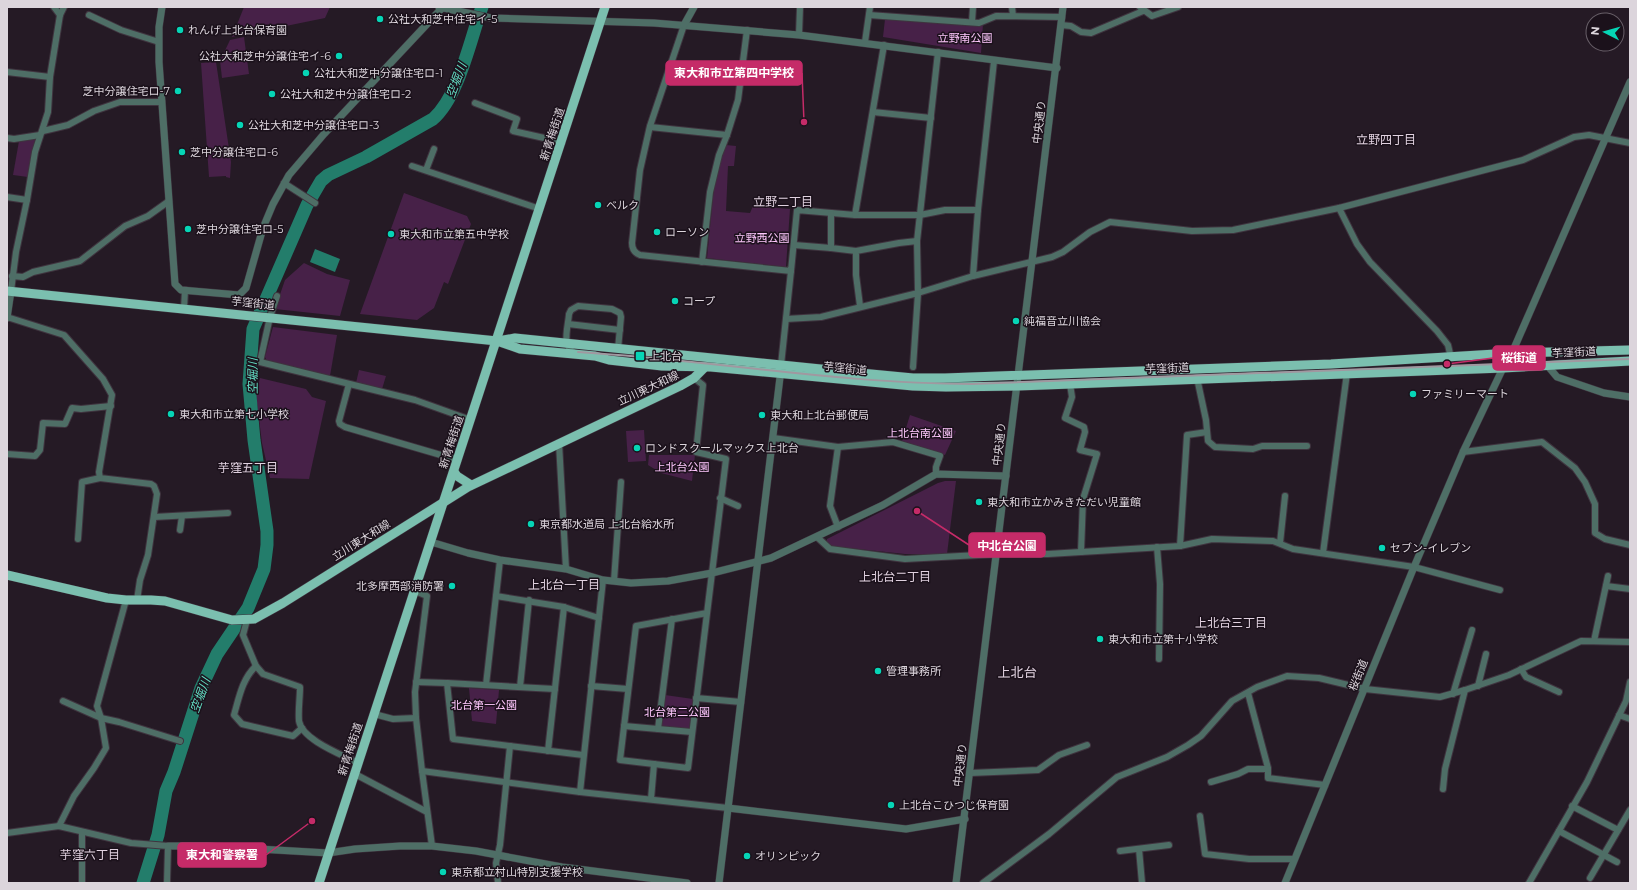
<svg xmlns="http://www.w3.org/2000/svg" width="1637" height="890" font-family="Montserrat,'Noto Sans JP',sans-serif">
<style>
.green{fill:#472148}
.water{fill:#237d6b}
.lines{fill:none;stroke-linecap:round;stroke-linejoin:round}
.river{stroke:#237d6b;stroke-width:13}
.minor-casing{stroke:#3f343f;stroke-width:8}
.tertiary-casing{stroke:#3f343f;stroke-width:8}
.primary-casing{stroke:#3f343f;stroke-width:10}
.minor{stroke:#4e6e66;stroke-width:6}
.tertiary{stroke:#4e6e66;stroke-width:7}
.primary{stroke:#7bbfaf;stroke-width:9}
.rail{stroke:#a098a0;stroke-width:2}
.poi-dot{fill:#06d5b6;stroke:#1b111b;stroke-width:1.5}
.labels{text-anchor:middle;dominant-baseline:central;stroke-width:3;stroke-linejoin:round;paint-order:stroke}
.poi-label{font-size:11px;fill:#dcd5dc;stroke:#1b111b;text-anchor:start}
.park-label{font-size:11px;fill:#fec7fd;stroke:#1b111b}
.street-label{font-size:11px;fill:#dcd5dc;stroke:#1b111b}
.water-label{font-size:12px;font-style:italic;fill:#63dec4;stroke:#1b111b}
.neighbourhood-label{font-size:12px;fill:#e0d1df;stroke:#1b111b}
.quarter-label{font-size:13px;fill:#e0d1df;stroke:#1b111b}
.leader{fill:none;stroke:#c52b68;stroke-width:1.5}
.callout-dot{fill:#c52b68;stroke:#1b111b;stroke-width:1.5}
.callout{fill:#c52b68;stroke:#c52b68;stroke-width:1.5}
.callout-label{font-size:12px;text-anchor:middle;font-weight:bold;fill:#fff}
</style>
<rect width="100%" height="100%" fill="#251a25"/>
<g class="green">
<polygon points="244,7 330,7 325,18 232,37"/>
<polygon points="885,19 978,26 983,24 981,53 883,37"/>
<polygon points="244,37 249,74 222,78 220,61 230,40"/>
<polygon points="216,62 231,162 230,178 226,177 226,176 209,177 201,63"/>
<polygon points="34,139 35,140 28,177 13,175 19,141"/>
<polygon points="726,145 736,146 734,166 728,166 726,211 750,213 753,206 790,209 786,267 707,258 715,176"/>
<polygon points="404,193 467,216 471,224 448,284 444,282 434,308 417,320 360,314"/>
<polygon points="304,263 327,274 350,280 340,316 275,309 285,280"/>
<polygon points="273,327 337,335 330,376 267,361 265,357"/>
<polygon points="359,370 386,376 382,389 356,383"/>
<polygon points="260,378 306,389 312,397 326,401 309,479 270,478 262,443 256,395"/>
<polygon points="910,415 956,431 945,455 902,441"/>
<polygon points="644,430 646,461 628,462 626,431"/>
<polygon points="649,455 695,455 692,481 661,473 648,465"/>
<polygon points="945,481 956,481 947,554 905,554 830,546 827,542 827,539 938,483"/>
<polygon points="469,688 499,690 496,724 472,721"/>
<polygon points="665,695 693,699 689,730 661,726"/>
</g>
<polygon class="water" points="315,249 340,259 335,272 310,262"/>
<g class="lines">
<path class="river" d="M 143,883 L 158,835 L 166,791 L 174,772 L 201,688 L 217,654 L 248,608 L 264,569 L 267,545 L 267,531 L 254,440 L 249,384 L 253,329 L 307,205 L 321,181 L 328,175 L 366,157 L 433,119 C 459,96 470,40 482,7"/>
<defs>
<g id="minor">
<polyline points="54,7 60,15"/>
<polyline points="1012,7 1013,16"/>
<polyline points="1140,7 1152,16 1178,7"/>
<polyline points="89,15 121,30 159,42"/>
<polyline points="869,15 979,23 996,16 1062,17"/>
<polyline points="972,22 973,7"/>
<path d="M 684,25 L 650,126 L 640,170 L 632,243 C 632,250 635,253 640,255 L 791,271 L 797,210 L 855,215 L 920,215 L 945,210 L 978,210"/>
<polyline points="1061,25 1071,26 1081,32 1091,33 1143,11"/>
<polyline points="799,35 800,7"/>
<polyline points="865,42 870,7"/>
<polyline points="7,72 50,77"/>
<polyline points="475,103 517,119 513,131 562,142"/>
<polyline points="873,112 931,118"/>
<polyline points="650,127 727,135"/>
<polyline points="43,131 68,125 94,111 120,102 162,102"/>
<polyline points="7,138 14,139 40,135"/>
<polyline points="412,166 540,209"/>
<polyline points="426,170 434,149"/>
<polyline points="284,183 315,203"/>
<polyline points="7,197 27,200"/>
<polyline points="1339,208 1357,244 1370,262 1437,331 1448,345 1451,358"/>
<polyline points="831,214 831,248 856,251"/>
<polyline points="855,215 884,45"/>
<polyline points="917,241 938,52"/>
<polyline points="794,245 831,248"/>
<polyline points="702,262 710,192 719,155 727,135 738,100 747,30"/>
<polyline points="12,276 23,277 33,272 80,261 125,226 148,216 169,201"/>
<polyline points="973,276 1052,257 1063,252 1090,232 1110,222 1192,231 1233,230 1339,208 1523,160 1574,137 1589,135 1630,143"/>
<polyline points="11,291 16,252 27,200 35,152 48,112 50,77 60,15 64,7"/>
<polyline points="277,296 270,317 260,362 415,400 471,420"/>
<polyline points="860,306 856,275 856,251 899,243 917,241 918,293 973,276 978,210 994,61"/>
<polyline points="184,309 185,290"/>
<polyline points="7,317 64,335 103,379 112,395 99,472 100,478 151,484 154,486 157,494 148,555 140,580 137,600"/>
<polyline points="786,319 821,317 918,293 913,367"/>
<polyline points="568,324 620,330"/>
<path d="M 575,353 C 561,346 568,328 569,314 L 571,310 L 578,306 L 612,309 L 620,313 L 621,317 L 618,349"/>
<polyline points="781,365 791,271"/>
<polyline points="694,378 703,385 696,452 726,459 688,768 620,760 636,626 707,613"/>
<polyline points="1197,378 1206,420 1208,441 1215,447 1253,449 1262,446 1307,446"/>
<polyline points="349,384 339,421 340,424 345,427 458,460"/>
<polyline points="1070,384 1072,397 1065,418 1084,427 1085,432 1080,450 1097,454 1083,499 1081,552"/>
<polyline points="773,438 838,447 893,442 940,456 936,467 936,474"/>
<polyline points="559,443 566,569"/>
<polyline points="838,447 830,506 838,527"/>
<polyline points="1463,452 1542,442 1575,468 1585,482 1595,504 1595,533 1605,539 1630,545"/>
<polyline points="7,454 35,456 40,450 43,423 65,424 72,408 81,409 111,406"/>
<polyline points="720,498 738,506"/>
<polyline points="154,517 228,513"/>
<polyline points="180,530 182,516"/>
<polyline points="817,537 830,549 905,559 997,554 1048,554 1180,546 1212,539 1273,541 1293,549 1414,567 1500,590"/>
<polyline points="78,539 82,482 100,478"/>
<polyline points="1280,543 1285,496"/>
<polyline points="1180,546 1187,435 1207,432"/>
<polyline points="1157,547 1160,584 1159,659"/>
<polyline points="1323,553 1347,373"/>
<polyline points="614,581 621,482"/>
<polyline points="1606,586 1630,589"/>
<polyline points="415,591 427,596 415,692 416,718 422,771 432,846"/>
<polyline points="496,596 564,607 599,618"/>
<path d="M 247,620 L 243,635 L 256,666 L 263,674 L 300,687 C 300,698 298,710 299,721 C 302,740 343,755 358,763"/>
<polyline points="1594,641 1608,576"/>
<path d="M 256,666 C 242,679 239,698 234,715 L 242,724 L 293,736 L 302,728"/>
<polyline points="1521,669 1526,677 1559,692"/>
<polyline points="416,682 447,683"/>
<polyline points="486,685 500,560"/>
<polyline points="591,686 628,689"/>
<polyline points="1478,686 1486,654"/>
<polyline points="520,687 529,600"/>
<polyline points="555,689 447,683 453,739 583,755"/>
<polyline points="1248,693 1268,768 1268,778 1325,785"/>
<polyline points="1453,694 1472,630"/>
<polyline points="696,698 741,702"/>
<polyline points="63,701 101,718 119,722 180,741"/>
<polyline points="374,714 393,719 416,718"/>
<polyline points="1619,715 1630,719"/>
<polyline points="624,726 692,732"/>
<polyline points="658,729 672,619"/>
<polyline points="548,751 564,607"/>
<polyline points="422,771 580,792 728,808"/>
<polyline points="970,773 1038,770 1059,755 1087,745"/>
<polyline points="355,774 427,812"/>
<polyline points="1211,782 1238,774 1248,769 1268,769"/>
<polyline points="1443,789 1445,769 1465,690"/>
<polyline points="580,792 603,580"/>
<polyline points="651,799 654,764"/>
<polyline points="1572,806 1618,830"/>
<polyline points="1200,816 1205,854 1249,859 1294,859"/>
<polyline points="59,826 74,796 94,768 106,748 101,718 97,706 126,600"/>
<polyline points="1559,831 1617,862"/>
<polyline points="7,833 59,826 131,843 168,846 167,883"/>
<polyline points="1139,849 1142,883"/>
<polyline points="1120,851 1169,845"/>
<polyline points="1590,878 1630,810"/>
<polyline points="82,883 82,832"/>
<polyline points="498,883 496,863 500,845 510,746"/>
<polyline points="983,883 1049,834 1117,777 1167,757 1188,745 1201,736 1232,701 1257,687 1287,676 1319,678 1365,689 1440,697 1465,690 1509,675 1581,641 1630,642"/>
<polyline points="1529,883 1587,782 1626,701 1630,682"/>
</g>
<g id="tertiary">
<polyline points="162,7 159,27 159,62 175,284 181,290 239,295 246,288 263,228 273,204 289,175 324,134 443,7"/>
<polyline points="439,7 491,18 654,23 799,35 1057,68"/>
<polyline points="684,25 694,7"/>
<polyline points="7,318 11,291"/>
<polyline points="1547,365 1557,377 1604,393 1630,397"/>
<polyline points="431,542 468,553 500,560 566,569 603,580 631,583 668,581 712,573 771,558 883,505 936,474 1006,476"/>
<polyline points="728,808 906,829 965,819"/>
<polyline points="168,846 207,846 328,853 355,849 400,846 432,846 476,851 562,867 687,883"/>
<polyline points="719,883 781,369"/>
<polyline points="956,883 1063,7"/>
<polyline points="1285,883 1414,567 1463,452 1503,368 1512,353 1630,82"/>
</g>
<g id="primary">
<polyline points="7,291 497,341 520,349 595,356 609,360 662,366 711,367 913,386 946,387 1018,386 1503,368 1630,361"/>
<polyline points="498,341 515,338 850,372 913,378 945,378 1331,364 1512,353 1630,350"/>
<polyline points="454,472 457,476 471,485"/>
<polyline points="7,575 107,598 126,600 151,600 165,601 232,620 254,619 283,603 468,487 680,386 694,378 705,367"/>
<polyline points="319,883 605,7"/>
</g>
</defs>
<use href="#minor" class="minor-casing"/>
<use href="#tertiary" class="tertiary-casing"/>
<use href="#primary" class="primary-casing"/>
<use href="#minor" class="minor"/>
<use href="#tertiary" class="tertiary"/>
<use href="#primary" class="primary"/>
<path class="rail" d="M 578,352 C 710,360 841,384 972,384 L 1630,359"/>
</g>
<g class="poi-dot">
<circle cx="380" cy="19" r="4"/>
<circle cx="180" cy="30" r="4"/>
<circle cx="339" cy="56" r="4"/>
<circle cx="306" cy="73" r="4"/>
<circle cx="178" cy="91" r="4"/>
<circle cx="272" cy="94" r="4"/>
<circle cx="240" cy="125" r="4"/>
<circle cx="182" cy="152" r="4"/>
<circle cx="598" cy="205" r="4"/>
<circle cx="188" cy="229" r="4"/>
<circle cx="657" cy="232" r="4"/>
<circle cx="391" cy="234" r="4"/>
<circle cx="675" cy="301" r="4"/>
<circle cx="1016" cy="321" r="4"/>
<rect x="635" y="351" width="10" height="10" rx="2"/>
<circle cx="1413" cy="394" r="4"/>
<circle cx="171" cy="414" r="4"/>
<circle cx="762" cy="415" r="4"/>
<circle cx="637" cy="448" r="4"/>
<circle cx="979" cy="502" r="4"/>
<circle cx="531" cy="524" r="4"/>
<circle cx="1382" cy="548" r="4"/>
<circle cx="452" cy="586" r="4"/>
<circle cx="1100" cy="639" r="4"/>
<circle cx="878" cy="671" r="4"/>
<circle cx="891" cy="805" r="4"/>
<circle cx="747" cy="856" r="4"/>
<circle cx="443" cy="872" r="4"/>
</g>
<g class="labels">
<g class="poi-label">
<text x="388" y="19">公社大和芝中住宅イ-5</text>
<text x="188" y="30">れんげ上北台保育園</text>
<text x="331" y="56" text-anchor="end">公社大和芝中分譲住宅イ-6</text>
<text x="314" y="73">公社大和芝中分譲住宅ロ-1</text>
<text x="170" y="91" text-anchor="end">芝中分譲住宅ロ-7</text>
<text x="280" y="94">公社大和芝中分譲住宅ロ-2</text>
<text x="248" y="125">公社大和芝中分譲住宅ロ-3</text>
<text x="190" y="152">芝中分譲住宅ロ-6</text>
<text x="606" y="205">ベルク</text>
<text x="196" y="229">芝中分譲住宅ロ-5</text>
<text x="665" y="232">ローソン</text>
<text x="399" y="234">東大和市立第五中学校</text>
<text x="683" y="301">コープ</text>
<text x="1024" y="321">純福音立川協会</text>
<text x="649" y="356">上北台</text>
<text x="1421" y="394">ファミリーマート</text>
<text x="179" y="414">東大和市立第七小学校</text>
<text x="770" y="415">東大和上北台郵便局</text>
<text x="645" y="448">ロンドスクールマックス上北台</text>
<text x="987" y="502">東大和市立かみきただい児童館</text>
<text x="539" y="524">東京都水道局 上北台給水所</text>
<text x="1390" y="548">セブン-イレブン</text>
<text x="444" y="586" text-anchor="end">北多摩西部消防署</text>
<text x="1108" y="639">東大和市立第十小学校</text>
<text x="886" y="671">管理事務所</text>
<text x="899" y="805">上北台こひつじ保育園</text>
<text x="755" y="856">オリンピック</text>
<text x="451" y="872">東京都立村山特別支援学校</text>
</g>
<g class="park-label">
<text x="965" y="38">立野南公園</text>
<text x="762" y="238">立野西公園</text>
<text x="920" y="433">上北台南公園</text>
<text x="682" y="467">上北台公園</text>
<text x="484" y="705">北台第一公園</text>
<text x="677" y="712">北台第二公園</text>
</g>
<g class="street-label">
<text transform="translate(1039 122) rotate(-83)">中央通り</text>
<text transform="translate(552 134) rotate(-72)">新青梅街道</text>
<text transform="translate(253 303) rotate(6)">芋窪街道</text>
<text transform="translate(1574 352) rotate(-3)">芋窪街道</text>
<text transform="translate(845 368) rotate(6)">芋窪街道</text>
<text transform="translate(1167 368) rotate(-2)">芋窪街道</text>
<text transform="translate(648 388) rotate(-25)">立川東大和線</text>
<text transform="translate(451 442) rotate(-72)">新青梅街道</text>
<text transform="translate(999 444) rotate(-83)">中央通り</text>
<text transform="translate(361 540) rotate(-32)">立川東大和線</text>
<text transform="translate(1358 675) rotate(-68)">桜街道</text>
<text transform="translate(350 749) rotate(-72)">新青梅街道</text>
<text transform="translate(960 765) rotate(-83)">中央通り</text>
</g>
<g class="water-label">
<text transform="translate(456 80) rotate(-69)">空堀川</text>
<text transform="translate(252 376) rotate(-90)">空堀川</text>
<text transform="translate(200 695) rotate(-70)">空堀川</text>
</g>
<g class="neighbourhood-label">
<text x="1386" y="139">立野四丁目</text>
<text x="783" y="201">立野二丁目</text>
<text x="248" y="467">芋窪五丁目</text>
<text x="895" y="576">上北台二丁目</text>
<text x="564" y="584">上北台一丁目</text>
<text x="1231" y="622">上北台三丁目</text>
<text x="90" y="854">芋窪六丁目</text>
</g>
<g class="quarter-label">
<text x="1017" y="672">上北台</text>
</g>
</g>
<path class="leader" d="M804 122L802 73M1447 364L1493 358M917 511L969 545M312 821L266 855"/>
<g class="callout-dot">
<circle cx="804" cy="122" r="4"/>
<circle cx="1447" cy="364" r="4"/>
<circle cx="917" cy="511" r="4"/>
<circle cx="312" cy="821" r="4"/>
</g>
<g class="callout">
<rect x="666" y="61" width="136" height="24" rx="4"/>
<rect x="1493" y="346" width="52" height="24" rx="4"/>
<rect x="969" y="533" width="76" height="24" rx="4"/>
<rect x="178" y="843" width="88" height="24" rx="4"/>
</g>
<g class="callout-label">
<text x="734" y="77">東大和市立第四中学校</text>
<text x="1519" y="362">桜街道</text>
<text x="1007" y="550">中北台公園</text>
<text x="222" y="859">東大和警察署</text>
</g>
<rect width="1637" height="890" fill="none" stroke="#dcd5dc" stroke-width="16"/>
<g transform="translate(1605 32) rotate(276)"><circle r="19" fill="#1b111b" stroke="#685f68"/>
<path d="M0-3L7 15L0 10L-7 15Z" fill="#06d5b6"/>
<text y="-6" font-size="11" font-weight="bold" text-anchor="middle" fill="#dcd5dc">N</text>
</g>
</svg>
